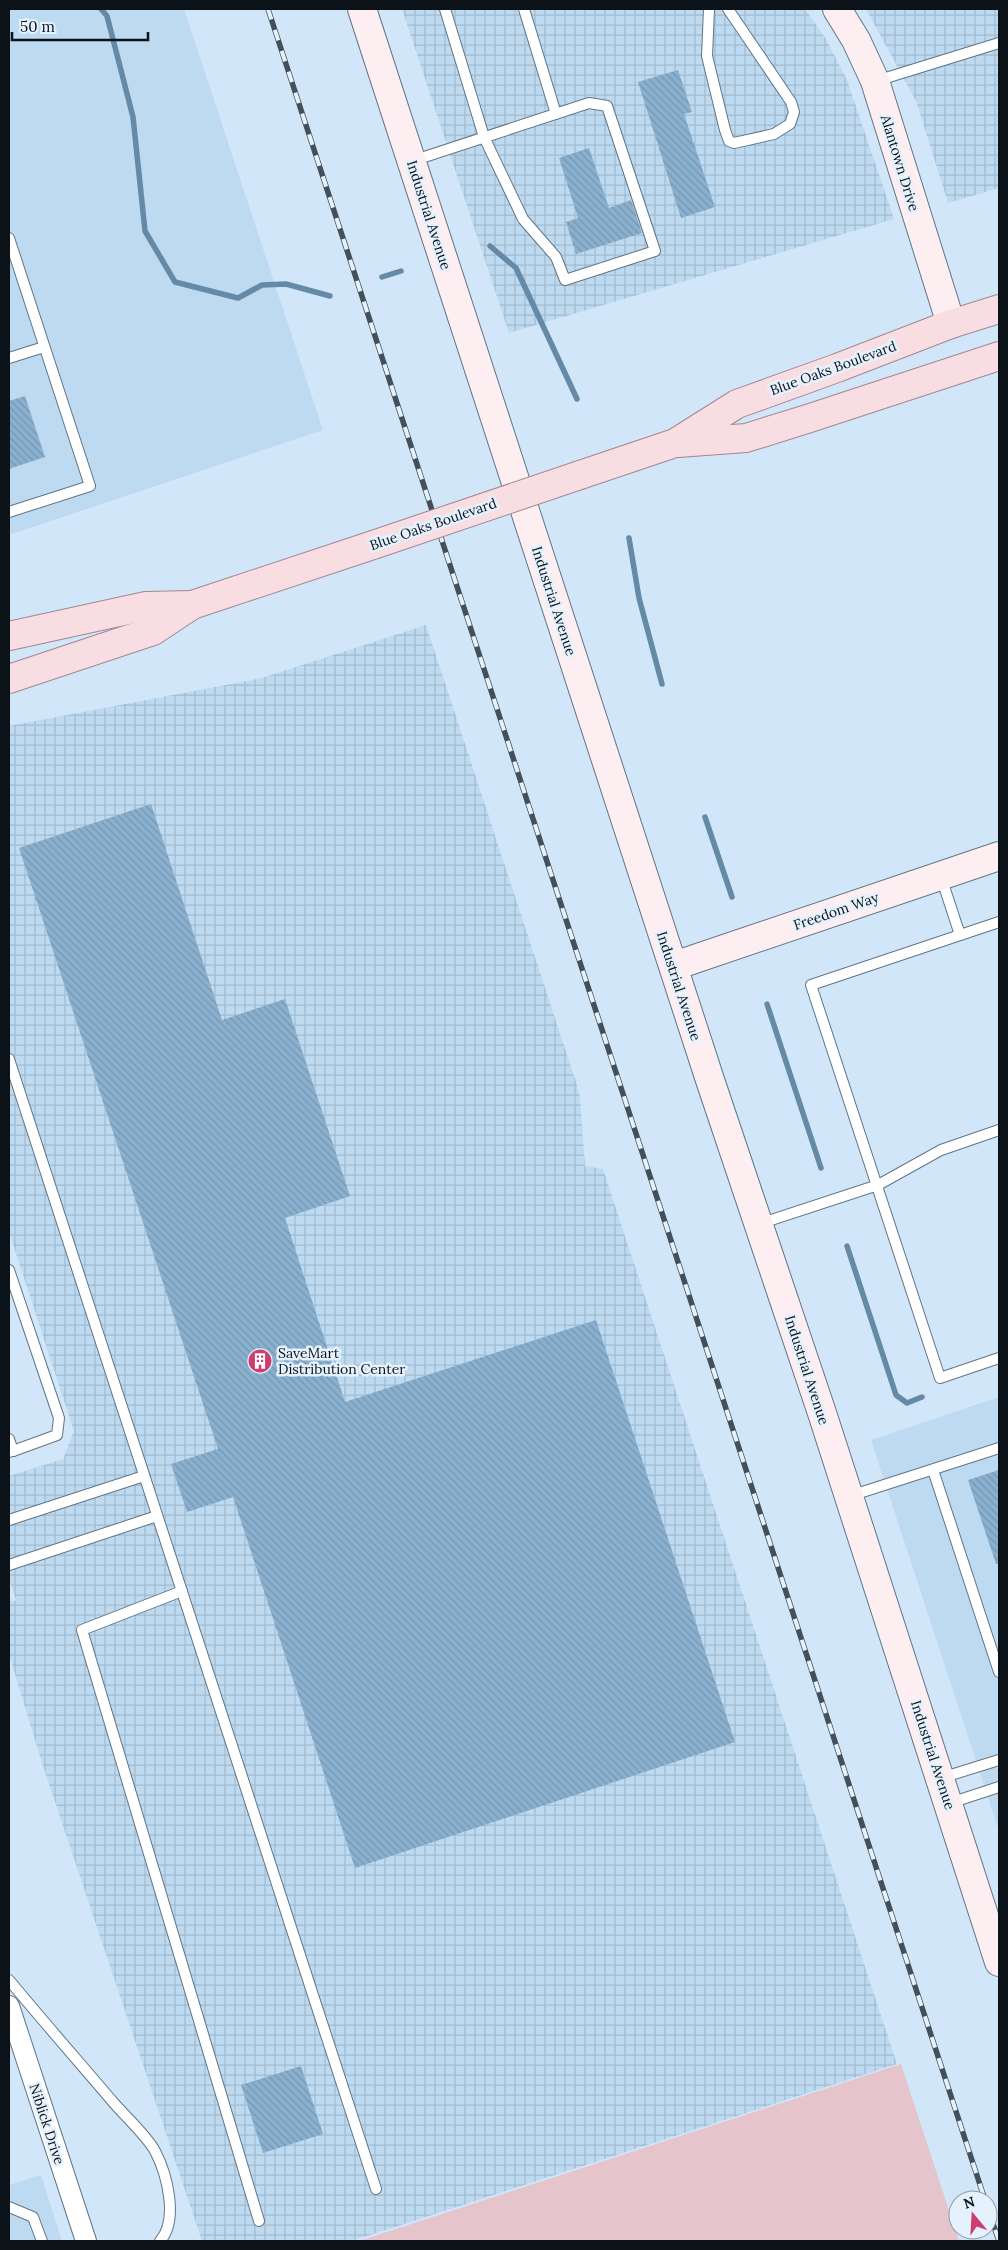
<svg xmlns="http://www.w3.org/2000/svg" width="1008" height="2250" font-family="Lora,serif">
<style>
.built{fill:#bedaf1}
.industrial{fill:url(#industrial-grid)}
.grass{fill:#e5c4cb}
.lines{fill:none;stroke-linecap:round;stroke-linejoin:round}
.stream{stroke:#658aa7;stroke-width:5.5}
.building{fill:url(#building-back-hatch)}
.lane-casing{stroke:#617585;stroke-width:12}
.street-casing{stroke:#617585;stroke-width:22}
.secondary-casing{stroke:#617585;stroke-width:30}
.primary-casing{stroke:#a28790;stroke-width:30}
.lane{stroke:#fff;stroke-width:10}
.street{stroke:#fff;stroke-width:20}
.secondary{stroke:#fceef1;stroke-width:28}
.primary{stroke:#f8dde3;stroke-width:28}
.rail-casing{stroke:#445059;stroke-width:5.5}
.rail{stroke:#e5f2fe;stroke-width:4;stroke-dasharray:11;stroke-linecap:butt}
.primary-bridge-casing{stroke:#a28790;stroke-width:30;stroke-linecap:butt}
.primary-bridge{stroke:#f8dde3;stroke-width:28}
.labels{text-anchor:middle;dominant-baseline:central;stroke-width:5;stroke-linejoin:round;paint-order:stroke}
.street-label{font-size:14px;fill:#0b1319;stroke:#e5f2fe}
.poi-label{font-size:14px;fill:#0b1319;stroke:#e5f2fe;text-anchor:start}
</style>
<defs>
<pattern id="industrial-grid" width="8" height="8" patternUnits="userSpaceOnUse" patternTransform="scale(1.25)"><rect width="8" height="8" fill="#bedaf1"/><path d="M0 4h8M4 0v8" fill="none" stroke="#a2bace"/></pattern>
<pattern id="building-back-hatch" width="6" height="6" patternUnits="userSpaceOnUse" patternTransform="scale(1.25)"><rect width="6" height="6" fill="#8ab0cf"/><path d="M-1 5l2 2M0 0l6 6M5-1l2 2" fill="none" stroke="#7696b1"/></pattern>
</defs>
<rect width="100%" height="100%" fill="#d1e7f9"/>
<g class="built">
<polygon points="9,9 184,9 323,430 9,535"/>
<polygon points="999,1397 999,1831 871,1440"/>
<polygon points="41,2175 62,2241 9,2241 9,2185"/>
</g>
<g class="industrial">
<polygon points="402,9 805,9 826,39 847,80 894,219 509,333"/>
<polygon points="866,9 999,9 999,188 948,203 916,101"/>
<polygon points="426,625 577,1085 580,1097 585,1166 603,1169 897,2064 352,2241 202,2241 41,1760 9,1654 9,1602 16,1600 9,1579 9,1476 63,1459 74,1431 9,1232 9,726 262,678"/>
</g>
<polygon class="grass" points="901,2064 959,2241 359,2241"/>
<g class="lines">
<g class="stream">
<polyline points="101,9 107,16 133,117 145,231 175,282 238,298 262,285 286,284 330,296"/>
<polyline points="490,246 516,268 577,399"/>
<polyline points="382,277 401,271"/>
<polyline points="629,538 639,598 662,684"/>
<polyline points="705,817 732,897"/>
<polyline points="767,1004 821,1168"/>
<polyline points="847,1246 896,1395 907,1403 922,1397"/>
</g>
</g>
<g class="building">
<polygon points="678,70 692,112 684,114 715,207 681,218 638,82"/>
<polygon points="589,148 609,208 631,200 642,233 576,254 566,222 578,218 559,158"/>
<polygon points="25,396 45,457 9,469 9,401"/>
<polygon points="151,804 222,1020 285,999 350,1196 285,1218 345,1402 596,1320 735,1742 355,1868 233,1497 187,1512 171,1464 218,1449 19,848"/>
<polygon points="999,1470 999,1564 996,1564 968,1480"/>
<polygon points="301,2066 323,2134 263,2153 241,2085"/>
</g>
<g class="lines">
<defs>
<g id="lane">
<polyline points="524,9 556,114"/>
<polyline points="709,9 707,56 725,130 729,141 734,143 774,134 790,124 794,112 791,102 728,9"/>
<polyline points="876,81 999,43"/>
<polyline points="412,161 589,103 607,106 655,251 565,280 556,257 523,219 484,137 445,9"/>
<polyline points="9,238 90,486 9,512"/>
<polyline points="9,358 44,347"/>
<polyline points="941,877 960,935"/>
<polyline points="999,922 811,985 940,1378 999,1358"/>
<polyline points="9,1059 376,2189"/>
<polyline points="759,1224 878,1185 941,1150 999,1130"/>
<polyline points="9,1270 59,1418 57,1435 13,1451"/>
<polyline points="9,1439 13,1451 9,1452"/>
<polyline points="933,1470 999,1672"/>
<polyline points="850,1496 999,1448"/>
<polyline points="9,1520 144,1476"/>
<polyline points="9,1565 157,1516"/>
<polyline points="182,1591 82,1630 259,2221"/>
<polyline points="941,1778 999,1760"/>
<polyline points="950,1803 999,1787"/>
<path d="M 9,1980 C 43,2021 78,2061 113,2102 C 124,2115 147,2136 155,2151 C 167,2174 179,2220 160,2241"/>
<polyline points="9,2207 33,2217 42,2241"/>
</g>
<polyline id="street" points="9,2006 86,2241"/>
<g id="secondary">
<polyline points="362,9 710,1080 822,1413 999,1962"/>
<polyline points="837,9 856,40 875,81 951,324"/>
<polyline points="674,966 999,856"/>
</g>
<g id="primary">
<polyline points="678,443 746,438 807,419 999,356"/>
<polyline points="580,475 675,443 737,404 837,368 951,324 999,309"/>
<polyline points="9,636 146,606 192,605"/>
<polyline points="9,679 153,631 192,605 373,545"/>
</g>
</defs>
<use href="#lane" class="lane-casing"/>
<use href="#street" class="street-casing"/>
<use href="#secondary" class="secondary-casing"/>
<use href="#primary" class="primary-casing"/>
<use href="#lane" class="lane"/>
<use href="#street" class="street"/>
<use href="#secondary" class="secondary"/>
<use href="#primary" class="primary"/>
<defs>
<g id="rail">
<polyline points="268,9 985,2200"/>
<polyline points="988,2209 999,2241"/>
</g>
</defs>
<use href="#rail" class="rail-casing"/>
<use href="#rail" class="rail"/>
<defs>
<polyline id="primary-bridge" points="373,545 580,475"/>
</defs>
<use href="#primary-bridge" class="primary-bridge-casing"/>
<use href="#primary-bridge" class="primary-bridge"/>
</g>
<defs>
<symbol id="building-disc" viewBox="-11 -11 22 22"><circle r="9.5" fill="#ca3d6c" stroke="#e5f2fe"/><path d="M-4-6H4V6H1V3H-1V6H-4ZM-2.5-4.3h1.7v1.8h-1.7ZM.8-4.3h1.7v1.8H.8ZM-2.5-1h1.7V.8h-1.7ZM.8-1h1.7V.8H.8Z" fill="#fff"/></symbol>
</defs>
<g fill-rule="evenodd">
<use href="#building-disc" x="246" y="1347" width="28" height="28"/>
</g>
<g class="labels">
<g class="street-label">
<text transform="translate(900 163) rotate(73)">Alantown Drive</text>
<text transform="translate(429 215) rotate(72)">Industrial Avenue</text>
<text transform="translate(833 368) rotate(-20)">Blue Oaks Boulevard</text>
<text transform="translate(433 524) rotate(-19)">Blue Oaks Boulevard</text>
<text transform="translate(554 601) rotate(72)">Industrial Avenue</text>
<text transform="translate(836 911) rotate(-19)">Freedom Way</text>
<text transform="translate(679 986) rotate(72)">Industrial Avenue</text>
<text transform="translate(807 1370) rotate(72)">Industrial Avenue</text>
<text transform="translate(933 1755) rotate(72)">Industrial Avenue</text>
<text transform="translate(47 2124) rotate(72)">Niblick Drive</text>
</g>
<g class="poi-label">
<text x="278" y="1353">SaveMart<tspan x="278" dy="16">Distribution Center</tspan></text>
</g>
</g>
<rect width="1008" height="2250" fill="none" stroke="#0b1319" stroke-width="20"/>
<g transform="translate(973 2215) rotate(342)"><circle r="24" fill="#e5f2fe" stroke="#8e99a2"/>
<path d="M0-4L9 19L0 12L-9 19Z" fill="#ca3d6c"/>
<text y="-8" font-size="14" font-weight="bold" text-anchor="middle" fill="#0b1319">N</text>
</g>
<path d="M12 32v8h136v-8" fill="none" stroke="#0b1319" stroke-width="2.5"/>
<text x="20" y="32" font-size="15" fill="#0b1319" stroke="#e5f2fe" stroke-width="4" paint-order="stroke">50 m</text>
</svg>
